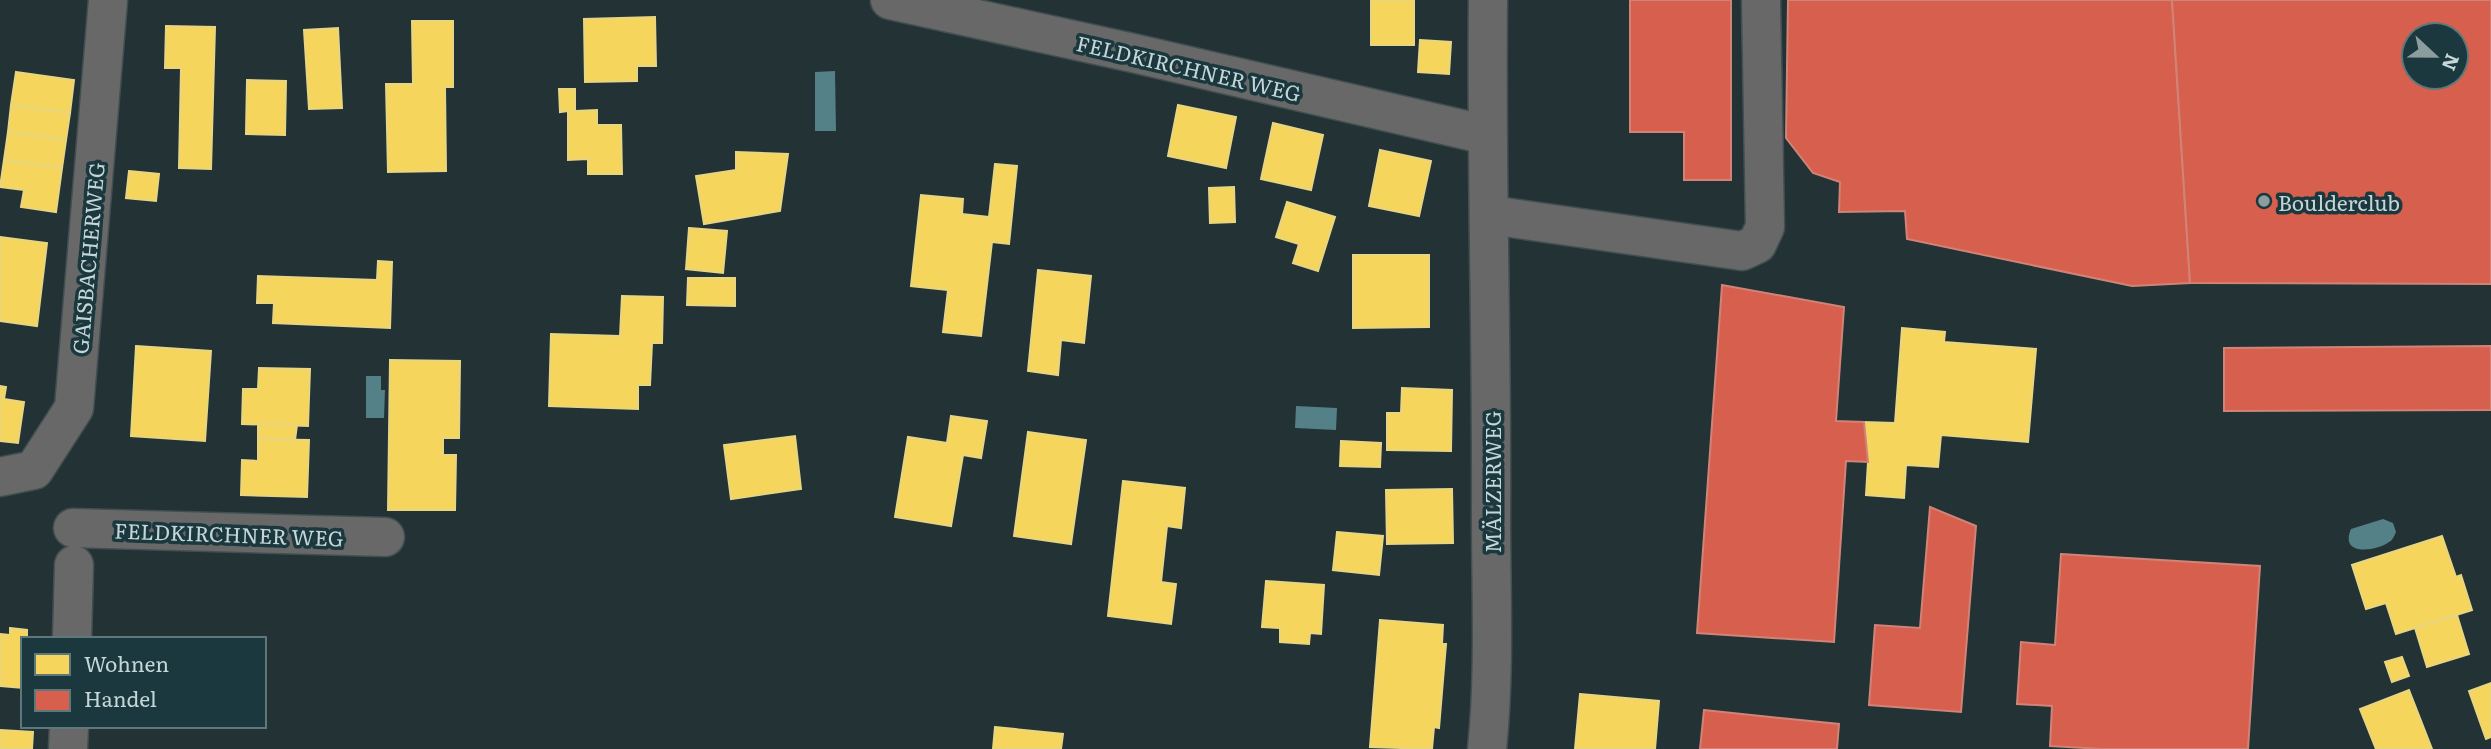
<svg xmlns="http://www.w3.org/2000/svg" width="2491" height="749" font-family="Literata,serif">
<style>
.water{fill:#548087}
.homes{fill:#f6d55c;stroke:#e7d581;stroke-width:2}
.shops{fill:#d6604d;stroke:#d18377;stroke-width:2;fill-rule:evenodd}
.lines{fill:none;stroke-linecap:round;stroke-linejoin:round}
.minor-casing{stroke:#414f51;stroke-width:41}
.minor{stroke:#696869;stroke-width:38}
.poi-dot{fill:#8c9d9f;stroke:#1a383d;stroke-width:2.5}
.labels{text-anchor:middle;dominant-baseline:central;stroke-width:7;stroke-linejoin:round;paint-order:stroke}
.street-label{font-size:21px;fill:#c5d6d8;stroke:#1a383d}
.poi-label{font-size:21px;fill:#c5d6d8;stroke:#1a383d;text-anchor:start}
</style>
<rect width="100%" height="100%" fill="#223235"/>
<g class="water">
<polygon points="835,71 836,131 815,131 815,72"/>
<polygon points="366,376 381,376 381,390 385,390 384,418 366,418"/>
<polygon points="1296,406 1337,408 1336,430 1295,428"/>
<path d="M 2383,519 L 2393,523 L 2396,532 C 2394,536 2393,540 2389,542 C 2377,551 2339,557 2351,529 Z"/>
</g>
<g class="homes">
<rect x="1371" y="0" width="43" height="45"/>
<polygon points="655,17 656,66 637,66 637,81 585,82 584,19"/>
<polygon points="412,21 453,21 453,87 445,87 446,171 388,172 386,84 413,84"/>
<polygon points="166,26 215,27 211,169 179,168 181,68 165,68"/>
<polygon points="338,28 342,108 309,109 304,30"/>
<polygon points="1420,40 1451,42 1449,74 1418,72"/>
<polygon points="16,72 74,80 70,113 11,105"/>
<polygon points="247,80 286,81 285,135 246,134"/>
<polygon points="559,89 575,89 575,111 597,110 597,125 621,125 622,174 588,174 588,159 568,160 568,111 560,112"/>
<polygon points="11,105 70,113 66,140 8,132"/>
<polygon points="1178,105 1236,117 1226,168 1168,156"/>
<polygon points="1273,123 1323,135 1311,190 1261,179"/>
<polygon points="8,132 66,140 62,168 4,160"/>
<polygon points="1380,150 1431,161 1419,216 1369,206"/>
<polygon points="736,152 788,154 780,211 704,224 696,176 736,170"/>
<polygon points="4,160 62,168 56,212 21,207 24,190 0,187"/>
<polygon points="995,164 1017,166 1009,244 992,242 981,336 943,332 948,290 911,286 921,195 963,199 962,214 989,217"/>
<polygon points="129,171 159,174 156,201 126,198"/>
<polygon points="1234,187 1235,222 1210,223 1209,188"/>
<polygon points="1287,202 1335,217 1318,271 1293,263 1299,244 1276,237"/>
<polygon points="689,228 727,231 723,273 686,269"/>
<polygon points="0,237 47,243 37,326 0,321"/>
<polygon points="1353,255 1429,255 1429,327 1353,328"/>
<polygon points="378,261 392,262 390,328 273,323 274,303 257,303 258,276 377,280"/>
<polygon points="1038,270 1091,276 1084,343 1061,340 1058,375 1028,371"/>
<polygon points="688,278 735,278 735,306 687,305"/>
<polygon points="622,296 663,297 662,343 652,343 650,385 638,385 638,409 549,406 551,334 620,336"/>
<polygon points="1902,328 1945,332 1944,342 2036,349 2028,442 1941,435 1938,467 1906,465 1904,498 1866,495 1868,462 1864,422 1895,423"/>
<polygon points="136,346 211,351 205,441 131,436"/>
<polygon points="390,360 460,361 459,438 443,438 443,455 456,455 455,510 388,510"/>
<polygon points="259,368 310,369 308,426 242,424 243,389 258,389"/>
<polygon points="0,386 6,387 4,399 24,402 18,443 0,441"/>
<polygon points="1402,388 1452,390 1451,451 1387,450 1387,413 1401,413"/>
<polygon points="951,416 987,421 981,458 963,455 951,526 895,517 908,437 947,443"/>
<polygon points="258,424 297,425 295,440 258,439"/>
<polygon points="1028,432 1086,440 1071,544 1014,536"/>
<polygon points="795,436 801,489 731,499 724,445"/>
<polygon points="258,439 309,440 307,497 241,495 242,460 258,461"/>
<polygon points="1341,441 1381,443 1380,467 1340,466"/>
<polygon points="1123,481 1185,488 1181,528 1167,526 1161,582 1176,584 1171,624 1108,616"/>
<polygon points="1452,489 1453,543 1387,544 1386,490"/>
<polygon points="1337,532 1383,536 1379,575 1333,570"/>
<polygon points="2442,536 2456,577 2461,575 2472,610 2396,634 2386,603 2366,609 2352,565"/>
<polygon points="1266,581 1324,585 1321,634 1310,633 1309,644 1280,642 1280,628 1262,627"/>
<polygon points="2457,615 2469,654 2427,667 2415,628"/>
<polygon points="1380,620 1443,625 1442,644 1446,644 1439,728 1434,727 1432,749 1370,747"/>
<polygon points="10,628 27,630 27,637 43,639 23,639 23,688 0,686 0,634 10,635"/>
<polygon points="2402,657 2409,676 2392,682 2385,662"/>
<polygon points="2491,683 2491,737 2486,739 2469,691"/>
<polygon points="2409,690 2432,749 2376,749 2360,709"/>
<polygon points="1580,694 1659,701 1655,749 1575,749"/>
<polygon points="995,727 1063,734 1061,749 993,749"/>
<polygon points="0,730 33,732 32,749 0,749"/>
</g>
<g class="shops">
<polygon points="1630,0 1731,0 1731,180 1684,180 1684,132 1630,132"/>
<polygon points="1788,0 2172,0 2190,283 2132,286 1907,239 1905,211 1839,212 1840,182 1813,173 1786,138"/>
<path d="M 2172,0 L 2491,0 L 2491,284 L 2190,283 ZM 2414,35 L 2456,35 L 2456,77 L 2414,77 Z"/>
<polygon points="1722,285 1844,307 1836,421 1864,422 1868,462 1846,461 1834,642 1697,633"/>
<polygon points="2491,346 2491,410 2224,411 2224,348"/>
<polygon points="1930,507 1976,526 1961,712 1869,705 1875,625 1920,628"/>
<polygon points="2061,554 2260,566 2248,749 2102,749 2050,746 2052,706 2017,704 2021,642 2055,645"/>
<polygon points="1704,710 1839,724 1837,749 1700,749"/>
</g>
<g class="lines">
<defs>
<g id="minor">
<polyline points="890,0 1133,53 1487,135"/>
<polyline points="1490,215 1742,251 1757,244 1765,227 1761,0"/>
<polyline points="0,477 34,470 74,408 108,0"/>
<polyline points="73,528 385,537"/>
<polyline points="72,639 74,565"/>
<polyline points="68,749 69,726"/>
<path d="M 1487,749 C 1495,672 1491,593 1491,515 C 1492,343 1486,172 1488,0"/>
</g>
</defs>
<use href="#minor" class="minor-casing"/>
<use href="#minor" class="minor"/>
</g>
<circle class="poi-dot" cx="2264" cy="201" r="7"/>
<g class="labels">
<g class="street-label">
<text transform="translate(1189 67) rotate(13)">FELDKIRCHNER WEG</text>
<text transform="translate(87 258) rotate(-85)">GAISBACHERWEG</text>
<text transform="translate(1491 482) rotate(-90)">MÄLZERWEG</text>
<text transform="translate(229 533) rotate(2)">FELDKIRCHNER WEG</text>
</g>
<g class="poi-label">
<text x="2278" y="201">Boulderclub</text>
</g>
</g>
<rect x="21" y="637" width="245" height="91" fill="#1a383d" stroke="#5e777b" stroke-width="2"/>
<rect x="35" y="654" width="35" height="21" fill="#f6d55c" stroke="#5e777b" stroke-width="2"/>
<text x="84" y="672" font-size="21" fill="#c5d6d8">Wohnen</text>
<rect x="35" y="690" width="35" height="21" fill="#d6604d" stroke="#5e777b" stroke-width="2"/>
<text x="84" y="707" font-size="21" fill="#c5d6d8">Handel</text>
<g transform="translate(2435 56) rotate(112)"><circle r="33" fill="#1a383d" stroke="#5e777b" stroke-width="2"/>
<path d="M0-5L12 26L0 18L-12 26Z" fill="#8c9d9f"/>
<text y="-10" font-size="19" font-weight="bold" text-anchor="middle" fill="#c5d6d8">N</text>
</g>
</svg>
